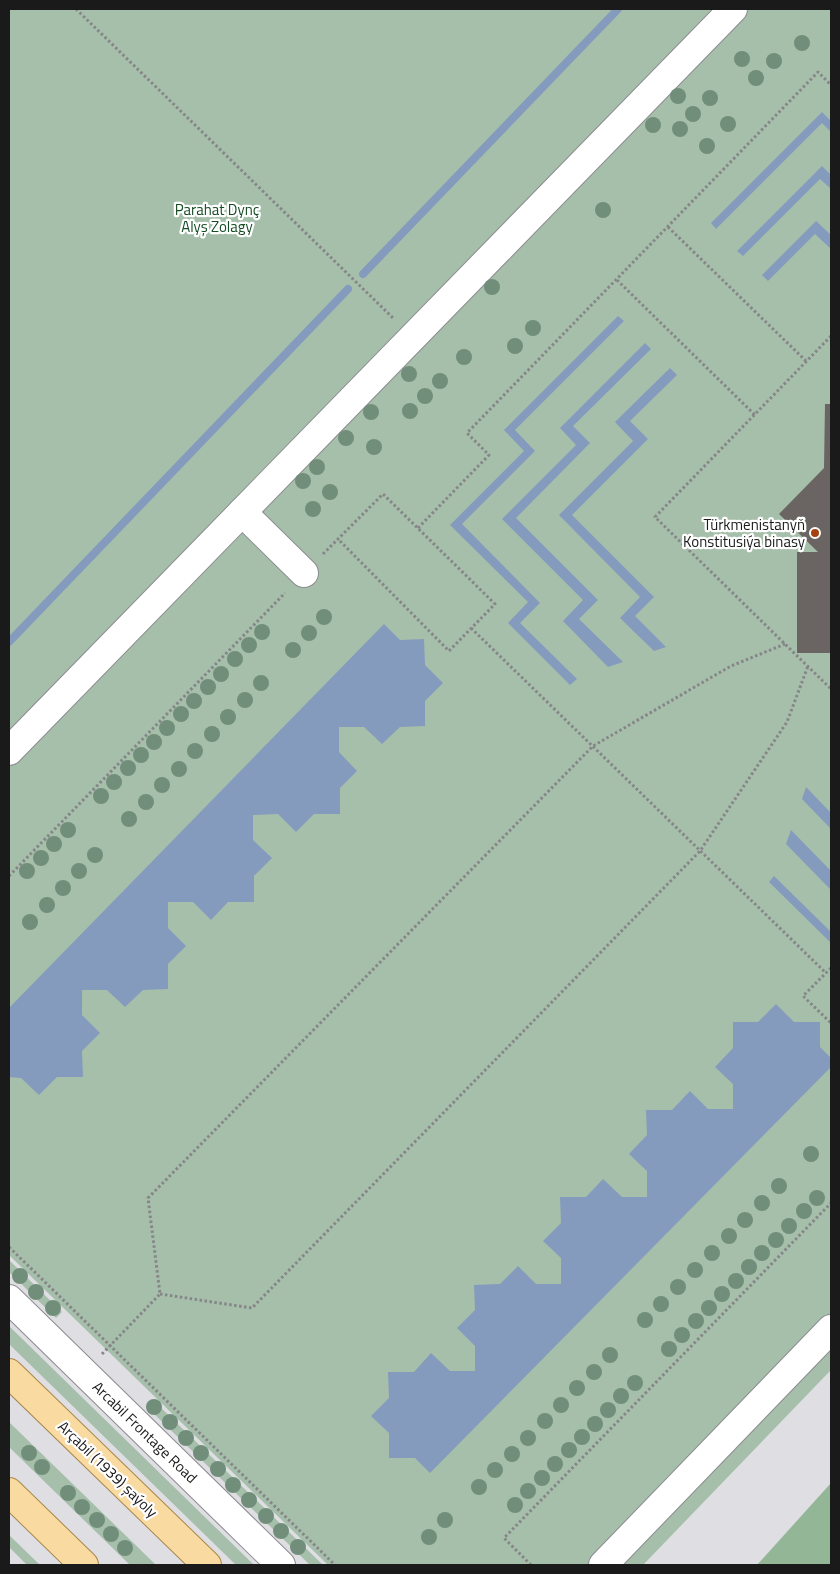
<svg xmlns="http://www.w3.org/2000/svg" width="840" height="1574" font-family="'Titillium Web',sans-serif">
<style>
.green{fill:#a6bfaa}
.forest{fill:#93b697}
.water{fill:#849bbd}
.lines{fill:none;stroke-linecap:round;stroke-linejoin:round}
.stream{stroke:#849bbd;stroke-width:8}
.building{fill:#6a6563}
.minor-casing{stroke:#8c8c90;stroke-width:30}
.major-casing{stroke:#a8874a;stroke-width:30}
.path{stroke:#868689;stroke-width:3;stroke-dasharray:2.5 2.5;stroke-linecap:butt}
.minor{stroke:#fff;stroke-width:28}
.major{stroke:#f9daa1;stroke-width:28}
.tree{fill:#718e7a}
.poi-dot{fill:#a64211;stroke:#fff;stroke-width:2}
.labels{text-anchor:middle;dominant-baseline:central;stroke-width:4.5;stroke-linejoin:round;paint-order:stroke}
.park-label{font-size:15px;fill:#174d25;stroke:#fff}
.poi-label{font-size:15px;fill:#1a1a1b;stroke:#fff;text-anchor:end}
.street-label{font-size:15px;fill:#1a1a1b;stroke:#fff}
</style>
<rect width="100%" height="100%" fill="#dedee3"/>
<g class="green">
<polygon points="9,9 831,9 831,1370 643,1565 328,1565 9,1255"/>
<polygon points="9,1260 62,1312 56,1318 9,1272"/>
<polygon points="9,1326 254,1565 236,1565 9,1344"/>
<polygon points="154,1401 323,1565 310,1565 148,1408"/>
<polygon points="9,1422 156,1565 130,1565 9,1447"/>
<polygon points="9,1535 40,1565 27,1565 9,1547"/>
</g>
<polygon class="forest" points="831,1483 831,1565 757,1565"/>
<g class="water">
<polygon points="822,112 831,121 831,132 822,123 716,229 711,223"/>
<polygon points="822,166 831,175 831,189 820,179 743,256 737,251"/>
<polygon points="816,221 831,235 831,249 815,234 768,281 762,275"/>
<polygon points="618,316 624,321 515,430 535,451 462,524 540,603 520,623 577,679 570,685 508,623 528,602 450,525 524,451 504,430"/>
<polygon points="645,343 651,349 573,426 590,443 516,518 598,600 579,619 623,662 608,667 563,621 583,600 502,519 576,445 560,428"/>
<polygon points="670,368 677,375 630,421 648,439 572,515 654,597 635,616 666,647 654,651 620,618 640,597 559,515 633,441 615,422"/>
<polygon points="384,624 400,640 424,639 425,665 443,683 425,701 425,726 400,727 382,744 364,727 339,727 339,752 357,771 340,788 340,814 314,814 296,832 278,814 253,815 253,840 272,858 254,876 254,902 228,902 211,920 193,902 168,902 168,928 186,946 168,964 168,989 143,990 125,1007 107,990 82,990 82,1015 100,1033 82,1051 83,1077 57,1077 39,1095 21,1078 9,1077 9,1008"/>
<polygon points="806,787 831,813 831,829 802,799"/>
<polygon points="791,830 831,871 831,890 786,844"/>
<polygon points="774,876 831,932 831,943 769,882"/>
<polygon points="776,1004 794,1022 820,1022 820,1047 831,1058 831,1067 430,1473 415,1458 389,1458 389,1433 371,1416 389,1398 388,1372 414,1372 431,1353 450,1371 475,1371 475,1346 457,1328 475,1310 474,1285 500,1284 518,1266 536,1284 561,1284 561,1258 543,1241 561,1223 560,1197 586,1197 603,1179 622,1197 647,1197 647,1171 629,1154 647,1135 646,1110 672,1110 690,1091 708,1109 733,1109 733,1084 715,1067 733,1048 733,1022 758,1022"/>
</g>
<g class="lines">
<g class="stream">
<polyline points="363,274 618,9"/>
<polyline points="9,642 348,289"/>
</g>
</g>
<polygon class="building" points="825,404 831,404 831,653 797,653 797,552 818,552 779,514 824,468"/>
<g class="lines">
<defs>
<g id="minor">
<polyline points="242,512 304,573"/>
<polyline points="9,751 733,9"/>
<polyline points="9,1299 281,1565"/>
<polyline points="603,1565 831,1329"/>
</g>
<g id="major">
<polyline points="9,1373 207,1565"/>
<polyline points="9,1492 84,1565"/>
</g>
</defs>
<use href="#minor" class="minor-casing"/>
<use href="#major" class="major-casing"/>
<g class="path">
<polyline points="76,9 394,319"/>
<polyline points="668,227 806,361"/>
<polyline points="617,280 755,415"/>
<polyline points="831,336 655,517 831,689"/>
<polyline points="418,528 489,455 467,433 818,72 831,85"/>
<polyline points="323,554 383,494 495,604 449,651 338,539"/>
<polyline points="471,628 826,973"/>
<polyline points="9,876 285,593"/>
<polyline points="831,968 803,996 831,1023"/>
<polyline points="9,1247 335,1565"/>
<polyline points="160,1294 252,1308 700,851 787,722 808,666"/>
<polyline points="102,1354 160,1294 148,1198 593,746 731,666 785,644"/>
<polyline points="531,1565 504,1538 831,1203"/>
</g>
<use href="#minor" class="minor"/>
<use href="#major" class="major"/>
</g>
<g class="tree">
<circle cx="802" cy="43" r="8"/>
<circle cx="742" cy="59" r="8"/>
<circle cx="774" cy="61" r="8"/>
<circle cx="756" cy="78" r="8"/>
<circle cx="678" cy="96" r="8"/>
<circle cx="710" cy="98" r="8"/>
<circle cx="693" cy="114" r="8"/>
<circle cx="728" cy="124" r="8"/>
<circle cx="653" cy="125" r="8"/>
<circle cx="680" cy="129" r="8"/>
<circle cx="707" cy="146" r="8"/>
<circle cx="603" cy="210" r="8"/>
<circle cx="492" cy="287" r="8"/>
<circle cx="533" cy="328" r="8"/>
<circle cx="515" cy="346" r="8"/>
<circle cx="464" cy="357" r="8"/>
<circle cx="409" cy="374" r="8"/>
<circle cx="440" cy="381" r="8"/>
<circle cx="425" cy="396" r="8"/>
<circle cx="410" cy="411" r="8"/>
<circle cx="371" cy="412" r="8"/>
<circle cx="346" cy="438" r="8"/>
<circle cx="374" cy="447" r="8"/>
<circle cx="317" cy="467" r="8"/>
<circle cx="303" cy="481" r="8"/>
<circle cx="330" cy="492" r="8"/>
<circle cx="313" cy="509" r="8"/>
<circle cx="324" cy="617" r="8"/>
<circle cx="262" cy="632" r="8"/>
<circle cx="309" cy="633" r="8"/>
<circle cx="249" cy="645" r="8"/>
<circle cx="293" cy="650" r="8"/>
<circle cx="235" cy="659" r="8"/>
<circle cx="221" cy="674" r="8"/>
<circle cx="261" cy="683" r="8"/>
<circle cx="208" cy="687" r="8"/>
<circle cx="245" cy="700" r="8"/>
<circle cx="194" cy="701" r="8"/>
<circle cx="181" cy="714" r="8"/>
<circle cx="228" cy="717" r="8"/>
<circle cx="167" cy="728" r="8"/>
<circle cx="212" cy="734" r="8"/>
<circle cx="154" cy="742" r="8"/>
<circle cx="195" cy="751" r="8"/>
<circle cx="141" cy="755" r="8"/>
<circle cx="128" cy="768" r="8"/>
<circle cx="179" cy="769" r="8"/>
<circle cx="114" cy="782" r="8"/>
<circle cx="162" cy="785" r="8"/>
<circle cx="101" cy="796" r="8"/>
<circle cx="146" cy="802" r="8"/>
<circle cx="129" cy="819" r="8"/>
<circle cx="68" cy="830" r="8"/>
<circle cx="54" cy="844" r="8"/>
<circle cx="95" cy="855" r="8"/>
<circle cx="41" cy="858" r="8"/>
<circle cx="27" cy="871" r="8"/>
<circle cx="79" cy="871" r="8"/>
<circle cx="63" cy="888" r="8"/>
<circle cx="47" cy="905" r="8"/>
<circle cx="30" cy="922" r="8"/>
<circle cx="811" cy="1154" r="8"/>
<circle cx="779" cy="1186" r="8"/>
<circle cx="817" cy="1198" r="8"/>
<circle cx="762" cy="1203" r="8"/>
<circle cx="804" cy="1211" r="8"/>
<circle cx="745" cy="1220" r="8"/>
<circle cx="789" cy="1226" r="8"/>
<circle cx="729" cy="1236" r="8"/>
<circle cx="776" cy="1240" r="8"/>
<circle cx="712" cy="1253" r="8"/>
<circle cx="762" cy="1253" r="8"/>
<circle cx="749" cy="1267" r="8"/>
<circle cx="695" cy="1270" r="8"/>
<circle cx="20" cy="1276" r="8"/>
<circle cx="736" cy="1281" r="8"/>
<circle cx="678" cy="1287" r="8"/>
<circle cx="36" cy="1292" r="8"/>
<circle cx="722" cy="1294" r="8"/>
<circle cx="661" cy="1304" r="8"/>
<circle cx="53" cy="1308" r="8"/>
<circle cx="709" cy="1308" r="8"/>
<circle cx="645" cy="1320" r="8"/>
<circle cx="696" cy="1321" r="8"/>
<circle cx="682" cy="1335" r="8"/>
<circle cx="669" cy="1349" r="8"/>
<circle cx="610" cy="1355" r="8"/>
<circle cx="594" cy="1372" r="8"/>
<circle cx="635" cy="1383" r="8"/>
<circle cx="577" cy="1388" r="8"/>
<circle cx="621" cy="1396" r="8"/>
<circle cx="561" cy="1405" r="8"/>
<circle cx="154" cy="1407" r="8"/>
<circle cx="608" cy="1410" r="8"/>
<circle cx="545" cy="1421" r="8"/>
<circle cx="170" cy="1422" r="8"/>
<circle cx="595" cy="1424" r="8"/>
<circle cx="582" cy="1437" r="8"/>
<circle cx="186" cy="1438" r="8"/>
<circle cx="528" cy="1438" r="8"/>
<circle cx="569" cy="1450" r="8"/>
<circle cx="29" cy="1453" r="8"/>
<circle cx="201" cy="1453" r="8"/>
<circle cx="512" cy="1454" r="8"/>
<circle cx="555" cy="1464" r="8"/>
<circle cx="42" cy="1467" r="8"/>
<circle cx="218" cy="1469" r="8"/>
<circle cx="495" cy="1470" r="8"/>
<circle cx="542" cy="1478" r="8"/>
<circle cx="233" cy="1485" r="8"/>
<circle cx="479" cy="1487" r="8"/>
<circle cx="528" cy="1491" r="8"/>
<circle cx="68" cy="1493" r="8"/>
<circle cx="249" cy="1500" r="8"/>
<circle cx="515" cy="1505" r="8"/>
<circle cx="82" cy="1507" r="8"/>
<circle cx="266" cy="1516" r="8"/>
<circle cx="97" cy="1520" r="8"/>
<circle cx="445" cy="1520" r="8"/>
<circle cx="281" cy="1531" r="8"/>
<circle cx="111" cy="1534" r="8"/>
<circle cx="429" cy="1537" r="8"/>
<circle cx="298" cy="1547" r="8"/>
<circle cx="125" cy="1548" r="8"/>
</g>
<circle class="poi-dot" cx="815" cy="533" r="5"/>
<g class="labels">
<g class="park-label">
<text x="217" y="209">Parahat Dynç<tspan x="217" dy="17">Alyş Zolagy</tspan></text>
</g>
<g class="poi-label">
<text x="805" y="524">Türkmenistanyň<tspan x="805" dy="17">Konstitusiýa binasy</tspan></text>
</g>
<g class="street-label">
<text transform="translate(145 1432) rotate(44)">Arcabil Frontage Road</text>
<text transform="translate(108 1469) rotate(44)">Arçabil (1939) şaýoly</text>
</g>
</g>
<rect width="840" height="1574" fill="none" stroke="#1a1a1b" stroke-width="20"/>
</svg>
